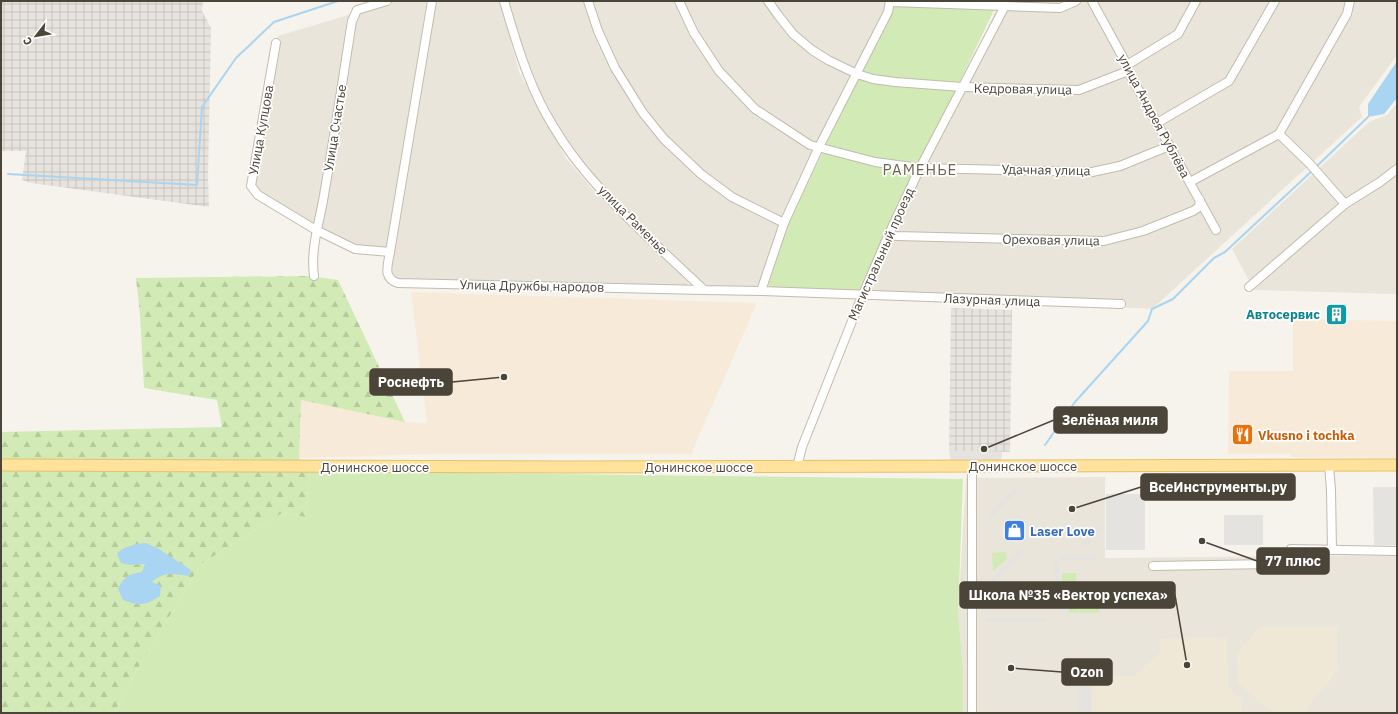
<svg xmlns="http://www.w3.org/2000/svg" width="1398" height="714" font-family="'IBM Plex Sans',sans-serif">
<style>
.residential{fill:#eae5da}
.commercial{fill:#f7ead8}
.industrial{fill:url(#industrial-grid)}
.education{fill:#efe8d6}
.green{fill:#d2eab5}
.forest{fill:url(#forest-firs)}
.parking{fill:#e5e3e0}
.water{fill:#a9d4f2}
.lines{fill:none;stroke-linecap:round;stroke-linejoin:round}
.stream{stroke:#a9d4f2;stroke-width:2}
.minor-casing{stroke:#c2bbae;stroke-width:10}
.major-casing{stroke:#e6c16a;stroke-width:13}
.minor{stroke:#fff;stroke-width:8}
.major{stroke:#ffe39c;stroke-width:11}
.labels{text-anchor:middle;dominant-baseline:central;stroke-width:3.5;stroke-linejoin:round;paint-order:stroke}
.street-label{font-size:13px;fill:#4b4439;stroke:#fff}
.culture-label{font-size:13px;font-weight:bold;fill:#0d838f;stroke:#fff;text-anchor:end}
.food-label{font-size:13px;font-weight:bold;fill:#c56008;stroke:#fff;text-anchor:start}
.shop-label{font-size:13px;font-weight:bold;fill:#366cbe;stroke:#fff;text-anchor:start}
.quarter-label{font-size:15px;letter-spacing:1px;fill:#6e6250;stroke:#fff}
.leader{fill:none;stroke:#4b4439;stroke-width:1.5}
.callout-dot{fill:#4b4439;stroke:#fff;stroke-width:1.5}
.callout{fill:#4b4439;stroke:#4b4439;stroke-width:1.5}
.callout-label{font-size:14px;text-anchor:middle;font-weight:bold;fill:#fff}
</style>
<defs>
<pattern id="industrial-grid" width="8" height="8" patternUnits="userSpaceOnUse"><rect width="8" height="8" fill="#e6e2dd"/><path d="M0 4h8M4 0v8" fill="none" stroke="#c7c3be"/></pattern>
<pattern id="forest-firs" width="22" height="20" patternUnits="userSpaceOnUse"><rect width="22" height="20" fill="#d2eab5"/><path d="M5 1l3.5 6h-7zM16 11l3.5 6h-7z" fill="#b6ca9c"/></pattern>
</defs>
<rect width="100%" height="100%" fill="#f6f3ec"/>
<g class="residential">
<polygon points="395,1 427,1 387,247 356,247 317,227 285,206 253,188 278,36"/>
<polygon points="435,1 500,1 519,72 566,158 594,191 688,282 687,287 400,281 391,273"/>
<polygon points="505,1 885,1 887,4 819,147 760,288 705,287 662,247 580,163 547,110 533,80"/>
<polygon points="1000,1 1397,1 1397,55 1359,107 1362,117 1152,309 870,293 921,170 962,87"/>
<polygon points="1397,103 1397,294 1254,290 1232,249 1369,122 1387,115"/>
<polygon points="1105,477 1105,558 1397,555 1397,713 1241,713 1240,698 1228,687 1226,638 1160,639 1160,654 1134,676 1101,677 1092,682 1092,713 963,713 963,670 958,613 966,478"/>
</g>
<g class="commercial">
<polygon points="411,292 757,303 691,454 430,454 299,458 301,400 405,422 427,423"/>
<polygon points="1293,319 1397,321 1397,458 1291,457 1291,454 1228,454 1229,371 1293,371"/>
</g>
<g class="industrial">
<polygon points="1,1 203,1 202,11 211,28 208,176 209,207 31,183 22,180 26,151 1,151"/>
<polygon points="951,308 1012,310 1010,452 949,451"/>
</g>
<g class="education">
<polygon points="1260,627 1337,627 1337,671 1303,713 1274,713 1238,683 1237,653"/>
<polygon points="1227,638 1228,687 1240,698 1241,713 1092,713 1092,682 1101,677 1134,676 1160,654 1160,639"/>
</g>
<g class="green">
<polygon points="895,3 994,10 859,292 770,287 766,282 786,227"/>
<polygon points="310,471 963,479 958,613 963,670 963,713 114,713 132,678 201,564 282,513 305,517"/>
<polygon points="1006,552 1007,559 993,571 992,553"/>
<polygon points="1062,573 1076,573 1077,597 1062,598"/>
<rect x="1079" y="588" width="20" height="25"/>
<rect x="1069" y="599" width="9" height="14"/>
</g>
<polygon class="forest" points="310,276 338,280 405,422 301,400 299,458 310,471 305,517 282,513 201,564 132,678 114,713 1,713 1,432 222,427 217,400 144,388 140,315 136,278"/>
<g class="parking">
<polygon points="949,451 1002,452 1001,462 951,463"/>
<polygon points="1373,487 1397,487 1397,545 1374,545"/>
<polygon points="1015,488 1018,491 991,519 987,515"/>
<rect x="1106" y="494" width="39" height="56"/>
<rect x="1224" y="515" width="39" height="30"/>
<polygon points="1099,527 1102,530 1085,548 1081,544"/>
<polygon points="1021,548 1025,552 993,584 989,581"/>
<rect x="1061" y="555" width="36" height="5"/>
<polygon points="1055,560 1059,560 1060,583 1055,583"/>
<rect x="987" y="618" width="57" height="5"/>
<polygon points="1078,675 1090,675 1091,713 1078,713"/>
</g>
<g class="water">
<polygon points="1397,61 1397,98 1384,114 1368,117 1368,104"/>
<path d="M 146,543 L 157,548 L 191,570 L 189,576 C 174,574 164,571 152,582 L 161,586 L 160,596 C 144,606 141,606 123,600 L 118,589 C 124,577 128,574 142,572 L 145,564 L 130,565 L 121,563 L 117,554 C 124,546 135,544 146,543 Z"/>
</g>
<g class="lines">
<g class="stream">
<polyline points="1316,167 1368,117"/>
<polyline points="8,174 197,185 202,107 236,58 274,22 338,1"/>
<polyline points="1045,445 1075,402 1148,321 1152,309 1173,299 1214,258 1225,252 1313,170"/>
</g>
<defs>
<g id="minor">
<path d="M 504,1 C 515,38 526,77 545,112 C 555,130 567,149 580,165 C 616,210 662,250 704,290 L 761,291 L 1121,304"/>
<polyline points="588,1 598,31 615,68 643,113 664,139 701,174 732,197 784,223"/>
<polyline points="679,1 694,33 719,71 755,109 810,145 875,162 920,168 1092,172 1120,166 1169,146"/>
<polyline points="768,1 778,15 793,34 812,50 828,60 857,74 873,79 895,82 962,87 1079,90 1128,71"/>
<polyline points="1092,1 1127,65 1128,71 1216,230"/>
<polyline points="891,2 1060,8 1076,1"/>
<path d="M 276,43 L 251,186 L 258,195 L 316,230 L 355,249 L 390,252 C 388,265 382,278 398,283 L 704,290"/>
<polyline points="1127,65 1178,34 1196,1"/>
<polyline points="1157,123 1229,81 1275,1"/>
<polyline points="1279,134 1309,163 1345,204"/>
<polyline points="1190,182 1279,134 1347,14 1350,1"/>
<polyline points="889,234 896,236 1104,241 1143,231 1193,211 1199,207 1200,200"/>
<polyline points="390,252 432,1"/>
<path d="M 314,276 C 310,246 321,218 325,189 C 335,133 343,77 352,21 L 357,10 L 387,1"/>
<polyline points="1249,287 1345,204 1380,182 1397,169"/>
<polyline points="761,291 784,223 819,147 888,12 890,1"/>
<polyline points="1329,465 1331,490 1332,550"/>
<polyline points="797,467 802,447 858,306 889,234 920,168 1005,6"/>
<path d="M 1153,566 L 1279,564 C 1285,563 1290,555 1291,549 L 1397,551"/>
<polyline points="972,713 972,466"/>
</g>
<polyline id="major" points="1,465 566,467 1397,465"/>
</defs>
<use href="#minor" class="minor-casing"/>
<use href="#major" class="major-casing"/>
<use href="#minor" class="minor"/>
<use href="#major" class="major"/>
</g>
<defs>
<symbol id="building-square" viewBox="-11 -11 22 22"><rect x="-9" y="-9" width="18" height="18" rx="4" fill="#0f9aa8" stroke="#fff"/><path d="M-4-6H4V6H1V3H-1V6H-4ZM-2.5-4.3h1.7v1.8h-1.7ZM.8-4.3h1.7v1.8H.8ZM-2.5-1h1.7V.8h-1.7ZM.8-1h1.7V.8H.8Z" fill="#fff"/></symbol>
<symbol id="restaurant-square" viewBox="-11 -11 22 22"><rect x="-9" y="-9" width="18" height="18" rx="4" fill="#e8710a" stroke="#fff"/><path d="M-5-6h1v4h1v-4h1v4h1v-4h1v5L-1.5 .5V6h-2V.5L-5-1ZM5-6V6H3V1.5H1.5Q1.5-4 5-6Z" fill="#fff"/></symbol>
<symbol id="shop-square" viewBox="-11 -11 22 22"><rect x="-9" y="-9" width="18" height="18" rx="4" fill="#3f7fe0" stroke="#fff"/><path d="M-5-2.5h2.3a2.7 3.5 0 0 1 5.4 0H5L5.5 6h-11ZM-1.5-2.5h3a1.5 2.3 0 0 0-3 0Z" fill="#fff"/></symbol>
</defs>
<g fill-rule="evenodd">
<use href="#building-square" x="1324" y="302" width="25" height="25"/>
<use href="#restaurant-square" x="1230" y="422" width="25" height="25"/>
<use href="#shop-square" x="1002" y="518" width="25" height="25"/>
</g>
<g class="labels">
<g class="street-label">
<text transform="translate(1023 89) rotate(1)">Кедровая улица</text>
<text transform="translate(1154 116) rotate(62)">улица Андрея Рублёва</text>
<text transform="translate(335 128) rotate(-81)">Улица Счастье</text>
<text transform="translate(261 130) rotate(-80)">Улица Купцова</text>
<text transform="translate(1046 170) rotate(1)">Удачная улица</text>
<text transform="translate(633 220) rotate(45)">улица Раменье</text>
<text transform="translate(1051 240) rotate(1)">Ореховая улица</text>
<text transform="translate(881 254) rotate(-66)">Магистральный проезд</text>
<text transform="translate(532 286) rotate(1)">Улица Дружбы народов</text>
<text transform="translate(992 300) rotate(2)">Лазурная улица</text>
<text x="1023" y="466">Донинское шоссе</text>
<text x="375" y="467">Донинское шоссе</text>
<text x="699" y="467">Донинское шоссе</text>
</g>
<g class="culture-label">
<text x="1320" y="314">Автосервис</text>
</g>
<g class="food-label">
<text x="1258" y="435">Vkusno i tochka</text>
</g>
<g class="shop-label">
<text x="1030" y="531">Laser Love</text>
</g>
<g class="quarter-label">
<text x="920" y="169">РАМЕНЬЕ</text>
</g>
</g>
<path class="leader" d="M504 377L452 382M984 449L1054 420M1072 509L1141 487M1202 541L1257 561M1187 665L1175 595M1011 668L1062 672"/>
<g class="callout-dot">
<circle cx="504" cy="377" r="4"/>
<circle cx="984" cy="449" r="4"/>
<circle cx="1072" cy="509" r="4"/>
<circle cx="1202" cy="541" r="4"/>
<circle cx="1187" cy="665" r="4"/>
<circle cx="1011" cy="668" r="4"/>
</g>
<g class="callout">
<rect x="370" y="369" width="82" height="26" rx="4"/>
<rect x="1054" y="407" width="113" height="26" rx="4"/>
<rect x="1141" y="474" width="154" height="26" rx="4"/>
<rect x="1257" y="548" width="72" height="26" rx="4"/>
<rect x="960" y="582" width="215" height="26" rx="4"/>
<rect x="1062" y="659" width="50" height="26" rx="4"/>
</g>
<g class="callout-label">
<text x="411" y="387">Роснефть</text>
<text x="1110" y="425">Зелёная миля</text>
<text x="1218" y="492">ВсеИнструменты.ру</text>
<text x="1293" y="566">77 плюс</text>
<text x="1068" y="600">Школа №35 «Вектор успеха»</text>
<text x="1087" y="677">Ozon</text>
</g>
<rect width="1398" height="714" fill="none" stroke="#4b4439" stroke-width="4"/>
<g transform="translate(36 36) rotate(239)" stroke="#ffffff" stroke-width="3" paint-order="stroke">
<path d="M0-3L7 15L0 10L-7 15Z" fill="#4b4439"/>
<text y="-6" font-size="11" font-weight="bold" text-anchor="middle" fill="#4b4439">С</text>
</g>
</svg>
